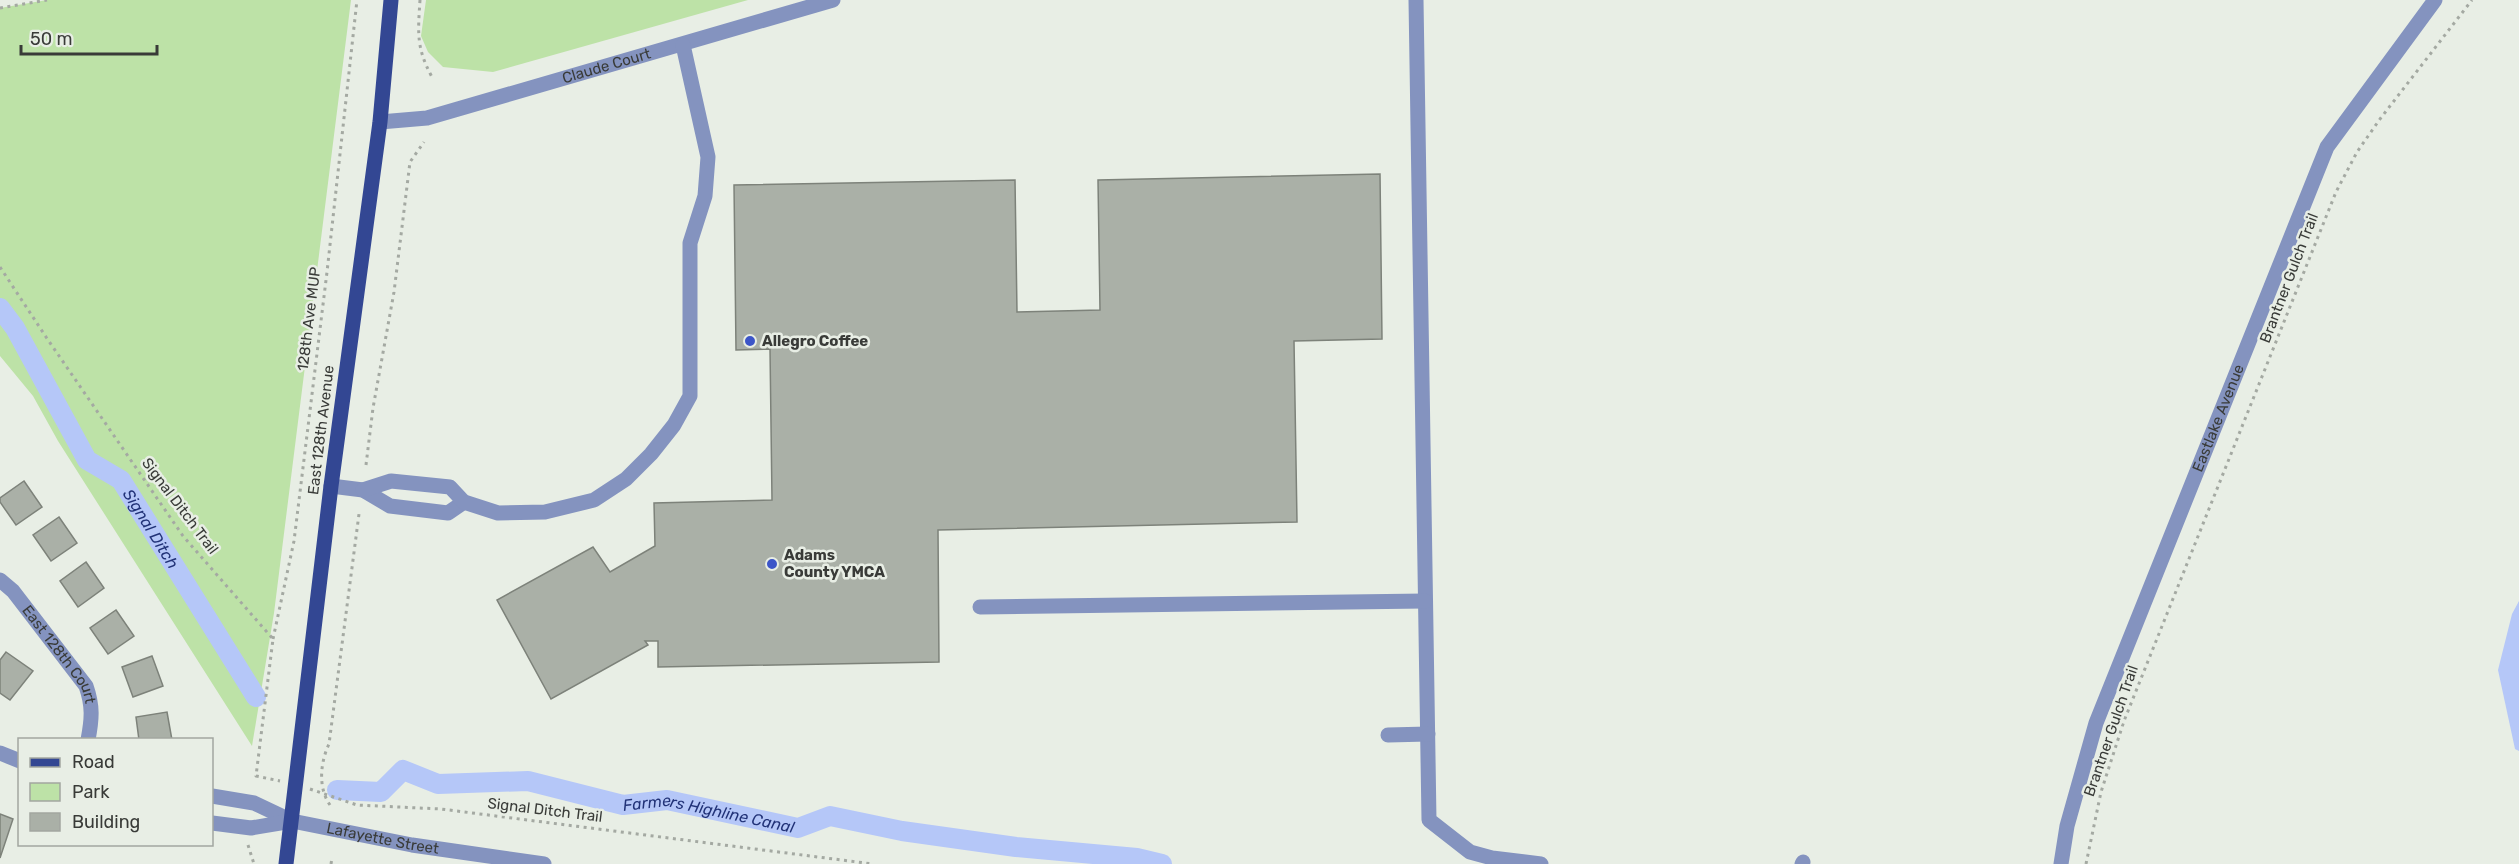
<svg xmlns="http://www.w3.org/2000/svg" width="2519" height="864" font-family="Rubik,sans-serif">
<style>
.green{fill:#bde2a7}
.water{fill:#b5c7f8}
.lines{fill:none;stroke-linecap:round;stroke-linejoin:round}
.canal{stroke:#b5c7f8;stroke-width:20}
.building{fill:#aab0a7;stroke:#7d827a;stroke-width:1.5}
.path{stroke:#a4a9a2;stroke-width:3;stroke-dasharray:3 4.5;stroke-linecap:butt}
.minor{stroke:#8493bf;stroke-width:15}
.major{stroke:#334793;stroke-width:15}
.poi-dot{fill:#3c55c8;stroke:#e8eee5;stroke-width:2}
.labels{text-anchor:middle;dominant-baseline:central;stroke-width:5;stroke-linejoin:round;paint-order:stroke}
.street-label{font-size:15px;fill:#393b38;stroke:#e8eee5}
.poi-label{font-size:15px;font-weight:bold;fill:#393b38;stroke:#e8eee5;text-anchor:start}
.water-label{font-size:16px;font-style:italic;fill:#223378;stroke:#e8eee5}
</style>
<rect width="100%" height="100%" fill="#e8eee5"/>
<g class="green">
<polygon points="47,0 351,0 274,613 252,746 58,441 33,396 0,356 0,8"/>
<polygon points="426,0 748,0 493,72 443,67 428,52 421,36"/>
</g>
<polygon class="water" points="2519,601 2519,751 2515,749 2498,670 2512,614"/>
<g class="lines">
<g class="canal">
<path id="s1" d="M 0,308 L 15,328 L 87,460 L 121,480 L 256,697"/>
<path id="s2" d="M 337,790 L 381,792 L 403,770 L 438,784 L 528,781 L 623,805 L 667,800 L 798,828 L 830,816 L 902,831 L 1016,847 L 1137,858 L 1162,864"/>
</g>
</g>
<g class="building">
<polygon points="1380,174 1382,339 1294,341 1297,522 938,530 939,662 658,667 658,641 645,641 648,645 551,699 497,600 593,547 610,572 655,546 654,503 772,500 770,349 736,350 734,185 1015,180 1017,312 1100,310 1098,180"/>
<polygon points="24,481 42,507 16,525 0,502 0,498"/>
<polygon points="59,517 77,543 51,561 33,535"/>
<polygon points="86,562 104,588 78,607 60,581"/>
<polygon points="116,610 134,636 108,654 90,628"/>
<polygon points="6,652 33,671 10,700 0,693 0,660"/>
<polygon points="152,656 163,686 133,697 122,667"/>
<polygon points="167,712 172,740 139,740 136,717"/>
<polygon points="0,814 13,819 0,858"/>
</g>
<g class="lines">
<g class="path">
<path d="M 420,0 C 418,32 416,48 432,77"/>
<polyline points="0,8 47,0"/>
<polyline points="0,267 46,337 183,536 273,639 256,776 280,781"/>
<polyline points="366,465 373,408 394,292 410,162 424,142"/>
<polyline points="273,639 294,541 327,272 357,0"/>
<polyline points="310,789 357,805 441,809 873,864"/>
<path d="M 330,805 C 318,788 320,763 329,744 L 359,514"/>
<polyline points="248,845 254,864"/>
<polyline points="331,864 332,858"/>
<polyline points="2086,864 2101,792 2124,721 2336,192 2357,152 2380,119 2472,0"/>
</g>
<g class="minor">
<polyline points="1416,0 1429,820 1470,852 1492,858 1541,864"/>
<path id="s3" d="M 380,122 L 427,118 L 833,0"/>
<polyline points="331,486 363,490 390,506 448,513 464,502"/>
<polyline points="363,490 391,481 450,487 464,502 498,513 545,512 594,500 626,479 651,454 674,425 690,396 690,243 705,196 708,157 683,45"/>
<path id="s4" d="M 0,580 L 13,591 L 86,686 C 93,706 92,719 88,740"/>
<polyline points="980,607 1425,601"/>
<polyline points="1388,735 1428,734"/>
<polyline points="0,753 20,761"/>
<path id="s5" d="M 212,796 L 254,803 L 292,821 L 412,845 L 544,864"/>
<polyline points="212,823 251,828 292,821"/>
<polyline points="1802,864 1803,862"/>
<path id="s6" d="M 2061,864 L 2067,826 L 2096,723 L 2327,147 L 2435,0"/>
</g>
<polyline class="major" points="286,864 331,486 380,122 391,0"/>
</g>
<g class="poi-dot">
<circle cx="750" cy="341" r="6"/>
<circle cx="772" cy="564" r="6"/>
</g>
<g class="labels">
<g class="street-label">
<text stroke="none"><textPath href="#s3" startOffset="234">Claude Court</textPath></text>
<text transform="translate(2289 278) rotate(-69)">Brantner Gulch Trail</text>
<text transform="translate(309 319) rotate(-83)">128th Ave MUP</text>
<text stroke="none"><textPath href="#s6" startOffset="474">Eastlake Avenue</textPath></text>
<text transform="translate(321 430) rotate(-83)">East 128th Avenue</text>
<text transform="translate(180 506) rotate(53)">Signal Ditch Trail</text>
<text stroke="none"><textPath href="#s4" startOffset="96">East 128th Court</textPath></text>
<text transform="translate(2111 731) rotate(-71)">Brantner Gulch Trail</text>
<text transform="translate(545 810) rotate(7)">Signal Ditch Trail</text>
<text stroke="none"><textPath href="#s5" startOffset="177">Lafayette Street</textPath></text>
</g>
<g class="poi-label">
<text x="762" y="341">Allegro Coffee</text>
<text x="784" y="555">Adams<tspan x="784" dy="17">County YMCA</tspan></text>
</g>
<g class="water-label">
<text stroke="none"><textPath href="#s1" startOffset="272">Signal Ditch</textPath></text>
<text stroke="none"><textPath href="#s2" startOffset="388">Farmers Highline Canal</textPath></text>
</g>
</g>
<rect x="18" y="738" width="195" height="108" fill="#e8eee5" stroke="#a2a6a0" stroke-width="1.5"/>
<rect x="30" y="758" width="30" height="9" fill="#334793" stroke="#a2a6a0" stroke-width="1.5"/>
<text x="72" y="768" font-size="18" fill="#393b38">Road</text>
<rect x="30" y="783" width="30" height="18" fill="#bde2a7" stroke="#a2a6a0" stroke-width="1.5"/>
<text x="72" y="798" font-size="18" fill="#393b38">Park</text>
<rect x="30" y="813" width="30" height="18" fill="#aab0a7" stroke="#a2a6a0" stroke-width="1.5"/>
<text x="72" y="828" font-size="18" fill="#393b38">Building</text>
<path d="M21 45v9h136v-9" fill="none" stroke="#393b38" stroke-width="3"/>
<text x="30" y="45" font-size="18" fill="#393b38" stroke="#e8eee5" stroke-width="4.5" paint-order="stroke">50 m</text>
</svg>
